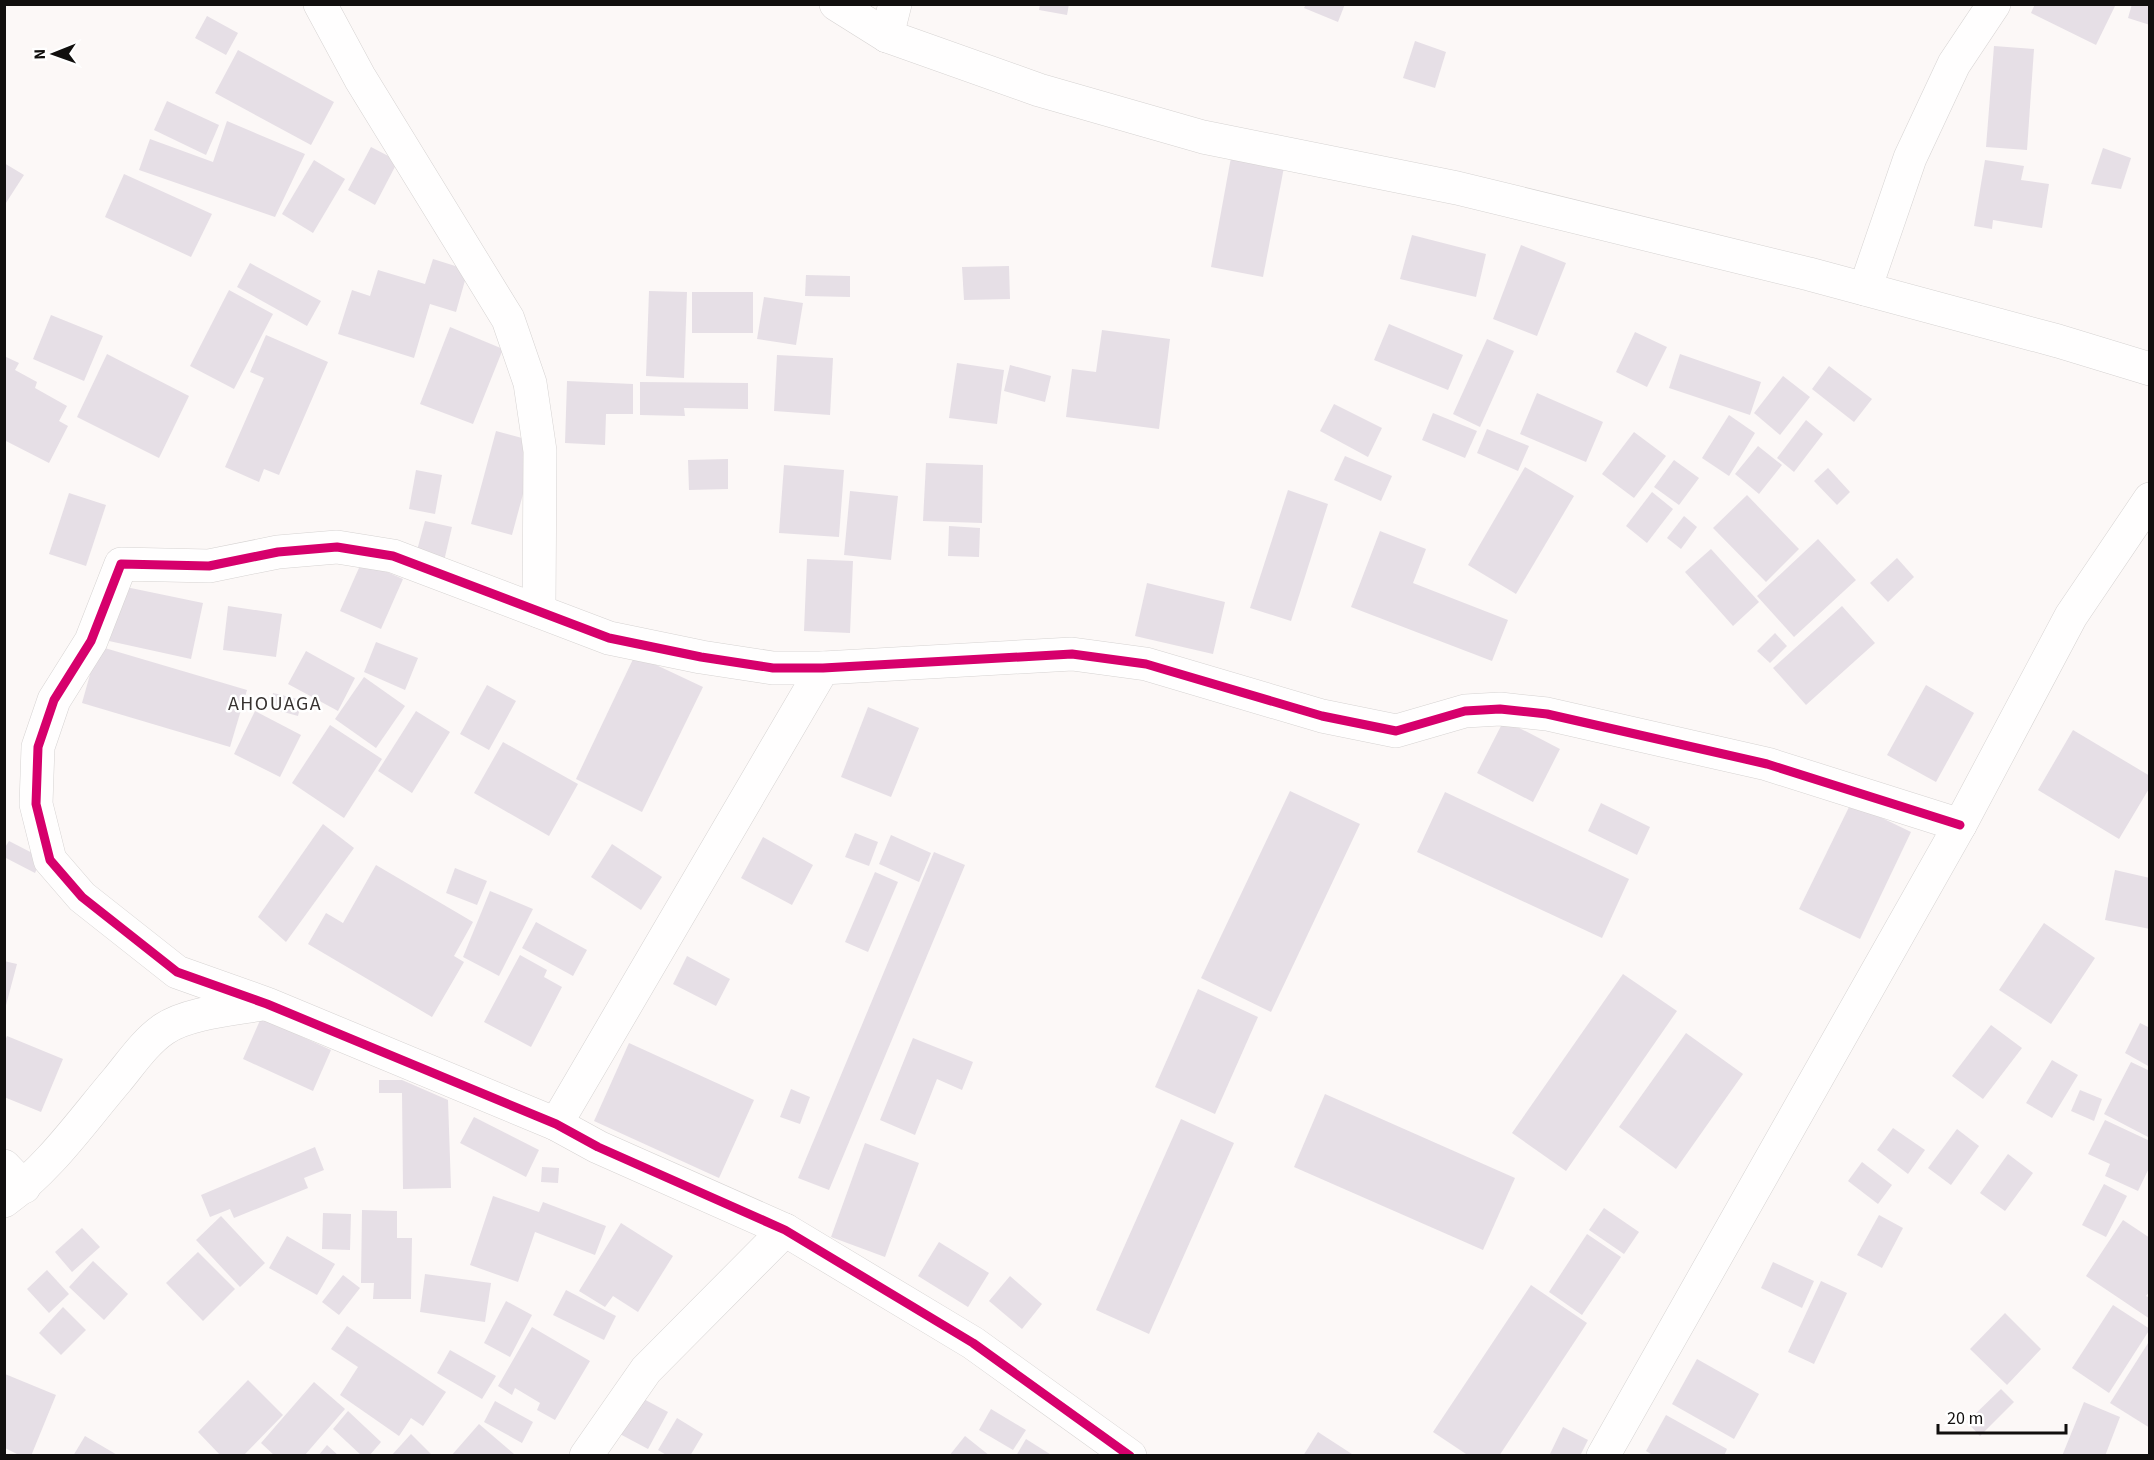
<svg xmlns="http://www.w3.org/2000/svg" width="2154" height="1460" font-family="'Source Sans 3',sans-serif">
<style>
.building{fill:#e6dfe6}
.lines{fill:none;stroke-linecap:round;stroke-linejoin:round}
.minor-casing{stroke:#d6d3d2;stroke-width:34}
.minor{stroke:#fffefe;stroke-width:33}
.cycleway-casing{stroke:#fff;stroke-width:13}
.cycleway{stroke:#d6006c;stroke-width:9}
.labels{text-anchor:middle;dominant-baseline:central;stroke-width:5;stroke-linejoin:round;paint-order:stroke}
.quarter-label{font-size:20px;letter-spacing:1.5px;fill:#373230;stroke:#fff}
</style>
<rect width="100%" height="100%" fill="#fcf8f7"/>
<g class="building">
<polygon points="1040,4 1069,4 1067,15 1039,10"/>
<polygon points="1306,4 1345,4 1338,22 1304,8"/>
<polygon points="2035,4 2116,4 2096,45 2031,13"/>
<polygon points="2132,4 2150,4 2150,25 2128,18"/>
<polygon points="207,16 238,33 226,55 195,38"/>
<polygon points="1415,41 1446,52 1435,88 1403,78"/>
<polygon points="1994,46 2034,49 2027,150 1986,147"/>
<polygon points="238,50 334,102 311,145 215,93"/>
<polygon points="167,101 219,125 206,155 154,130"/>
<polygon points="227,121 305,154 275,217 139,170 150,139 213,162"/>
<polygon points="371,147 398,161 375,205 348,190"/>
<polygon points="2103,148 2131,158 2121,189 2091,184"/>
<polygon points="1232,152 1285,162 1263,277 1211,267"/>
<polygon points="314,160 345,179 313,233 282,214"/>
<polygon points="1985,160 2024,166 2021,180 2049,184 2042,228 1993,220 1992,229 1974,226"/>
<polygon points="4,163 24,175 4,206"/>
<polygon points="124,174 212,214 191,257 105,217"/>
<polygon points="1412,235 1486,254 1476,297 1400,279"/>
<polygon points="1521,245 1566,263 1537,336 1493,319"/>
<polygon points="433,259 468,270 456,312 430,304 414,358 338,334 352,290 370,296 378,270 425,284"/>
<polygon points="250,263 321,301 307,326 237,287"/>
<polygon points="1009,266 1010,299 964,300 962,267"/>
<polygon points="806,275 850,276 850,297 805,296"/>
<polygon points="229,290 273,314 234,389 190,366"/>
<polygon points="649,291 687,292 684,378 646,376"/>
<rect x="692" y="292" width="61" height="41"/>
<polygon points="764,297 803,303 796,345 757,339"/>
<polygon points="51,315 103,336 84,381 33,359"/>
<polygon points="1389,324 1463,355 1448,390 1374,360"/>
<polygon points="450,327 503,349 473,424 420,404"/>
<polygon points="1102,330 1170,339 1159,429 1066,417 1072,369 1096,372"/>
<polygon points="1635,332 1667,347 1647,387 1616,372"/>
<polygon points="266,335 328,362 279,475 264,469 259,482 225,467 264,378 250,372"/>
<polygon points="1487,339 1514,351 1480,427 1453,414"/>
<polygon points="107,354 189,396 159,458 77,417"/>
<polygon points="1680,354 1761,382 1750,415 1669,388"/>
<polygon points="777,355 833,358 830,415 774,411"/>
<polygon points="4,356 19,363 15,370 37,382 35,388 67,406 59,421 68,426 49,463 4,440"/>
<polygon points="957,363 1004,370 997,424 949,418"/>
<polygon points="1010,365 1051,376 1045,402 1004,391"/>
<polygon points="1829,366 1872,399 1854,422 1812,389"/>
<polygon points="1783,376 1810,397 1780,435 1754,413"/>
<polygon points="567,381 633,384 633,414 606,414 605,445 565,443"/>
<polygon points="640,382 748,383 748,409 684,408 685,416 640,415"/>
<polygon points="1537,393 1603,422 1586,462 1520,434"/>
<polygon points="1334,404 1382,428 1368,457 1320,431"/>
<polygon points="1433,413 1477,431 1465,458 1422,440"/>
<polygon points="1729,415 1755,433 1729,476 1702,458"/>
<polygon points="1806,420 1823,434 1794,472 1777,458"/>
<polygon points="1487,429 1529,446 1518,471 1477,453"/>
<polygon points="496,431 537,442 512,535 471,524"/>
<polygon points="1634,432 1666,456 1634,498 1602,474"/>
<polygon points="1758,446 1782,465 1759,494 1735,474"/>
<polygon points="1345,456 1392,476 1381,501 1334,480"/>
<polygon points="728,459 728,489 689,490 688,460"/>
<polygon points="1674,460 1699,478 1679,505 1654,487"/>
<polygon points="926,463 983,465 982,523 923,521"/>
<polygon points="784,465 844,470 839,537 779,533"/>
<polygon points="1525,467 1574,496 1516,594 1468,565"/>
<polygon points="1828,468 1850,492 1837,505 1814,481"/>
<polygon points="416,470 442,475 435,514 409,509"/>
<polygon points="1288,490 1328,504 1291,621 1250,608"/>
<polygon points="850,491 898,496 891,560 844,555"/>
<polygon points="1652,492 1673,509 1647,543 1626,526"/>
<polygon points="69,493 106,505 86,566 49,554"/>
<polygon points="1747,495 1799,549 1766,582 1713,528"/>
<polygon points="1684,516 1697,527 1681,549 1667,538"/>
<polygon points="425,521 452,527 444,561 416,554"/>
<polygon points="949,526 980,528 979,557 948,556"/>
<polygon points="1380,531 1426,549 1413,583 1508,620 1492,661 1351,607"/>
<polygon points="1818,539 1856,580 1794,637 1757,596"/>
<polygon points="1711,549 1759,602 1733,626 1685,572"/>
<polygon points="1897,558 1914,577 1888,602 1870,583"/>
<polygon points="807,559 853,561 850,633 804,631"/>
<polygon points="362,561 403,579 381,629 340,611"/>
<polygon points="1147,583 1225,602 1213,654 1135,636"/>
<polygon points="121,586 203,603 191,659 109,641"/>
<polygon points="228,606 282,614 276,657 223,650"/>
<polygon points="1842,606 1875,643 1806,705 1773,668"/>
<polygon points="1775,633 1787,646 1770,663 1757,651"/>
<polygon points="376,642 418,658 405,690 364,672"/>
<polygon points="98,646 247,690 230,747 82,703"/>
<polygon points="306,651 355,678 338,711 288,684"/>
<polygon points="635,655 703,687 642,812 576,779"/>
<polygon points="364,677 405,706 376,748 335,719"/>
<polygon points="487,685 516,701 489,750 460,734"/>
<polygon points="1926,685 1974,713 1936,782 1887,755"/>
<polygon points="273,693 302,700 298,716 269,708"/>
<polygon points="868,707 919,728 891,797 841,777"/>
<polygon points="255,711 301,735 280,777 234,754"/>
<polygon points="416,711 450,732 412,793 378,771"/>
<polygon points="1504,720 1560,749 1533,802 1477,773"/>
<polygon points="330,725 382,759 344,818 292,783"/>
<polygon points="2073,730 2150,776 2150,787 2119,839 2038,790"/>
<polygon points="503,742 578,784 549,836 474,793"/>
<polygon points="1290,791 1360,824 1271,1012 1201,978"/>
<polygon points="1445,792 1629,879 1602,938 1417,852"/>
<polygon points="1601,803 1650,827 1637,855 1588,831"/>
<polygon points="1851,803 1911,832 1860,939 1799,909"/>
<polygon points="323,824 354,848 286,942 258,917"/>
<polygon points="855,833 878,842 869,866 845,857"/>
<polygon points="891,835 931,853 919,882 879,864"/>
<polygon points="763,837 813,865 792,905 741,878"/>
<polygon points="9,841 42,858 35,873 4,857 4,849"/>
<polygon points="612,844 662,877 641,910 591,877"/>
<polygon points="934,852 965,865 829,1190 798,1178"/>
<polygon points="376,865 473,922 454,956 464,962 432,1017 308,944 326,913 343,923"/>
<polygon points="455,868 487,881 477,905 446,893"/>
<polygon points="2115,870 2150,878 2150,929 2105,920"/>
<polygon points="875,872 898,882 868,952 845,942"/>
<polygon points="490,891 533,909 499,976 463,957"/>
<polygon points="536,922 587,950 573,976 522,948"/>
<polygon points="2044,923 2095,958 2051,1024 1999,990"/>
<polygon points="520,955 547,970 544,977 562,987 531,1047 484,1022"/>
<polygon points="687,956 730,979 716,1006 673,984"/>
<polygon points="4,961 17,964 5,1009 4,1009"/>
<polygon points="1623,974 1677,1011 1566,1171 1512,1133"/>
<polygon points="1198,989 1258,1017 1215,1114 1155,1087"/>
<polygon points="261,1018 331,1050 313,1091 243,1059"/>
<polygon points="2140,1023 2150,1028 2150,1067 2125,1053"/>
<polygon points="1991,1025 2022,1048 1983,1099 1952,1076"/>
<polygon points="1686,1033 1743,1074 1676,1169 1619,1127"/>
<polygon points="7,1036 63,1059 41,1112 4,1097 4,1043"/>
<polygon points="913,1038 973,1062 962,1090 937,1079 915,1135 880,1120"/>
<polygon points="629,1043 754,1100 719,1178 594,1121"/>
<polygon points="2052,1060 2078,1075 2052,1118 2026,1103"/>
<polygon points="2131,1062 2150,1071 2150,1138 2104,1114"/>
<polygon points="379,1080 402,1080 448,1100 451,1188 403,1189 402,1093 379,1093"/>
<polygon points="791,1089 810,1097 800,1124 780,1117"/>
<polygon points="2080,1090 2102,1099 2094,1121 2071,1111"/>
<polygon points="1325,1094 1515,1178 1483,1250 1294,1167"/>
<polygon points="474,1117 539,1150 526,1177 460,1143"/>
<polygon points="1181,1119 1234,1143 1149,1334 1096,1310"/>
<polygon points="2105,1120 2150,1141 2150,1166 2138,1191 2105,1176 2110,1164 2088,1154"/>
<polygon points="1893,1128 1925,1150 1908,1174 1877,1150"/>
<polygon points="1957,1129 1979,1146 1951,1185 1928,1168"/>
<polygon points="865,1143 919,1163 885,1257 831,1237"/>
<polygon points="315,1147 324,1170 304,1178 308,1188 234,1218 230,1209 210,1217 201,1195"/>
<polygon points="2008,1154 2033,1173 2005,1211 1980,1193"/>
<polygon points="1862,1162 1892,1185 1878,1204 1848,1181"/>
<polygon points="542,1167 559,1168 558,1183 541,1182"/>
<polygon points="2104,1184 2127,1196 2106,1237 2082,1225"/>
<polygon points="493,1196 539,1212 543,1202 606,1226 595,1255 535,1232 518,1282 470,1265"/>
<polygon points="1604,1208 1639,1232 1624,1254 1589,1230"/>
<polygon points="362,1210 397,1211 397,1238 412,1238 411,1299 373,1299 374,1283 361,1283"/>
<polygon points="323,1213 351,1214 350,1250 322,1249"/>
<polygon points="1879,1215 1903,1228 1882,1268 1857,1255"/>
<polygon points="221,1216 265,1263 240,1287 196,1240"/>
<polygon points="2123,1220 2150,1238 2150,1291 2146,1296 2150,1298 2150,1319 2086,1276"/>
<polygon points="621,1223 673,1256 638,1312 613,1296 605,1307 579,1291"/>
<polygon points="82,1228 100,1247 72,1272 55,1252"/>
<polygon points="1587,1234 1621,1257 1582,1315 1549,1292"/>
<polygon points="287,1236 335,1264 317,1295 269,1268"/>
<polygon points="939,1242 989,1273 968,1307 918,1276"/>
<polygon points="198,1252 235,1289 203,1321 166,1283"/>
<polygon points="93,1261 128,1294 104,1320 69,1287"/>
<polygon points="1773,1262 1814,1281 1802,1308 1761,1288"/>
<polygon points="47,1270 69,1294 49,1313 27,1289"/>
<polygon points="425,1274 491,1283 485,1322 420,1312"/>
<polygon points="343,1275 360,1288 339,1315 322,1302"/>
<polygon points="1010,1276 1042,1304 1022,1329 989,1301"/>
<polygon points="1821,1281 1847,1293 1814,1364 1788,1352"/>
<polygon points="1531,1285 1587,1323 1499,1456 1469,1456 1433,1432"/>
<polygon points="566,1290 616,1316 604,1340 553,1315"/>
<polygon points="506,1301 532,1315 510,1357 484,1343"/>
<polygon points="2113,1305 2150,1329 2109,1393 2072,1368"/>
<polygon points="63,1307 86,1330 61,1355 39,1333"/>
<polygon points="2005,1313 2041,1349 2007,1385 1970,1349"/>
<polygon points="347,1326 446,1392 423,1426 411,1418 399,1436 340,1395 358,1367 331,1349"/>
<polygon points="532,1327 590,1361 555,1420 537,1410 540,1403 515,1388 512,1395 498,1386"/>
<polygon points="2150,1340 2150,1428 2110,1403"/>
<polygon points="450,1350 496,1376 482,1399 437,1373"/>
<polygon points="1697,1359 1759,1394 1734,1439 1672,1404"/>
<polygon points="5,1374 56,1395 31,1456 21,1456 5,1448"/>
<polygon points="248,1380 283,1415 243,1456 221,1456 198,1432"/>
<polygon points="314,1382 345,1409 304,1456 275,1456 261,1443"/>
<polygon points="2001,1389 2014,1402 1980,1436 1967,1422"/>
<polygon points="638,1396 668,1412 648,1449 618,1433"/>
<polygon points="495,1401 533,1422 522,1443 484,1422"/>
<polygon points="2084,1402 2120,1417 2105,1456 2062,1456"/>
<polygon points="991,1409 1026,1430 1013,1450 979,1430"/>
<polygon points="348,1411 381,1442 369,1456 362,1456 333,1429"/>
<polygon points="1666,1415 1727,1449 1724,1456 1654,1456 1646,1451"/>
<polygon points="677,1418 703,1434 690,1456 668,1456 658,1450"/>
<polygon points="479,1424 514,1454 512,1456 451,1456"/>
<polygon points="1563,1427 1588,1440 1580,1456 1549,1456"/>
<polygon points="1318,1432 1355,1456 1303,1456"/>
<polygon points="411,1434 433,1456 391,1456"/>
<polygon points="85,1436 119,1456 73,1456"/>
<polygon points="965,1436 990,1456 949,1456"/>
<polygon points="1026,1439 1053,1456 1016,1456"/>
<polygon points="327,1445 339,1456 318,1456"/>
</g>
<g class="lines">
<defs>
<g id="minor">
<polyline points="320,4 360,78 508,319 530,383 540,451 539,611"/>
<polyline points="836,4 887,36 1039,90 1203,137 1457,188 1809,274 2058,341 2150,369"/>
<polyline points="887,36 895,4"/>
<polyline points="1865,289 1910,158 1954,64 1994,4"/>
<polyline points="556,1124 823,668"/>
<polyline points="4,1166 24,1187"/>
<path d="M 4,1201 C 49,1169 82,1121 117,1080 C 131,1063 146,1041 164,1029 C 187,1013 234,1009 262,1004"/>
<polyline points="586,1456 646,1370 785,1230"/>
<polyline points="1130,1456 973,1343 785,1230 598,1147 556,1124 267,1004 177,972 82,897 50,860 36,804 38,747 54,700 91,641 121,564 209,566 278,552 337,547 393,556 609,638 701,657 773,668 823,668 1072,654 1146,664 1322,716 1396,731 1465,711 1500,709 1547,714 1767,764 1960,825"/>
<polyline points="1603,1456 1960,825 2071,616 2150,499"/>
</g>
</defs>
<use href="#minor" class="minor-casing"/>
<use href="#minor" class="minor"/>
<defs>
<polyline id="cycleway" points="1130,1456 973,1343 785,1230 598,1147 556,1124 267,1004 177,972 82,897 50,860 36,804 38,747 54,700 91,641 121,564 209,566 278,552 337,547 393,556 609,638 701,657 773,668 823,668 1072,654 1146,664 1322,716 1396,731 1465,711 1500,709 1547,714 1767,764 1960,825"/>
</defs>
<use href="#cycleway" class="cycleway-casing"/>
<use href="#cycleway" class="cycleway"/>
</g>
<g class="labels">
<g class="quarter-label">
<text x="275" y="704">AHOUAGA</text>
</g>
</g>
<rect width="2154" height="1460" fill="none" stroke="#110f0e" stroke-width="12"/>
<g transform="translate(54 54) rotate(269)" stroke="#ffffff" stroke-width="4.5" paint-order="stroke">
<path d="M0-4.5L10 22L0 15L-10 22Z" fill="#110f0e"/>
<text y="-9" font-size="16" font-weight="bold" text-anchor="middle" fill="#110f0e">N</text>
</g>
<path d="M1938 1424v9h128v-9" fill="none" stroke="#110f0e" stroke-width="3"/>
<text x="1947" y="1424" font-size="18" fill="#110f0e" stroke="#ffffff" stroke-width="4.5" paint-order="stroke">20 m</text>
</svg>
